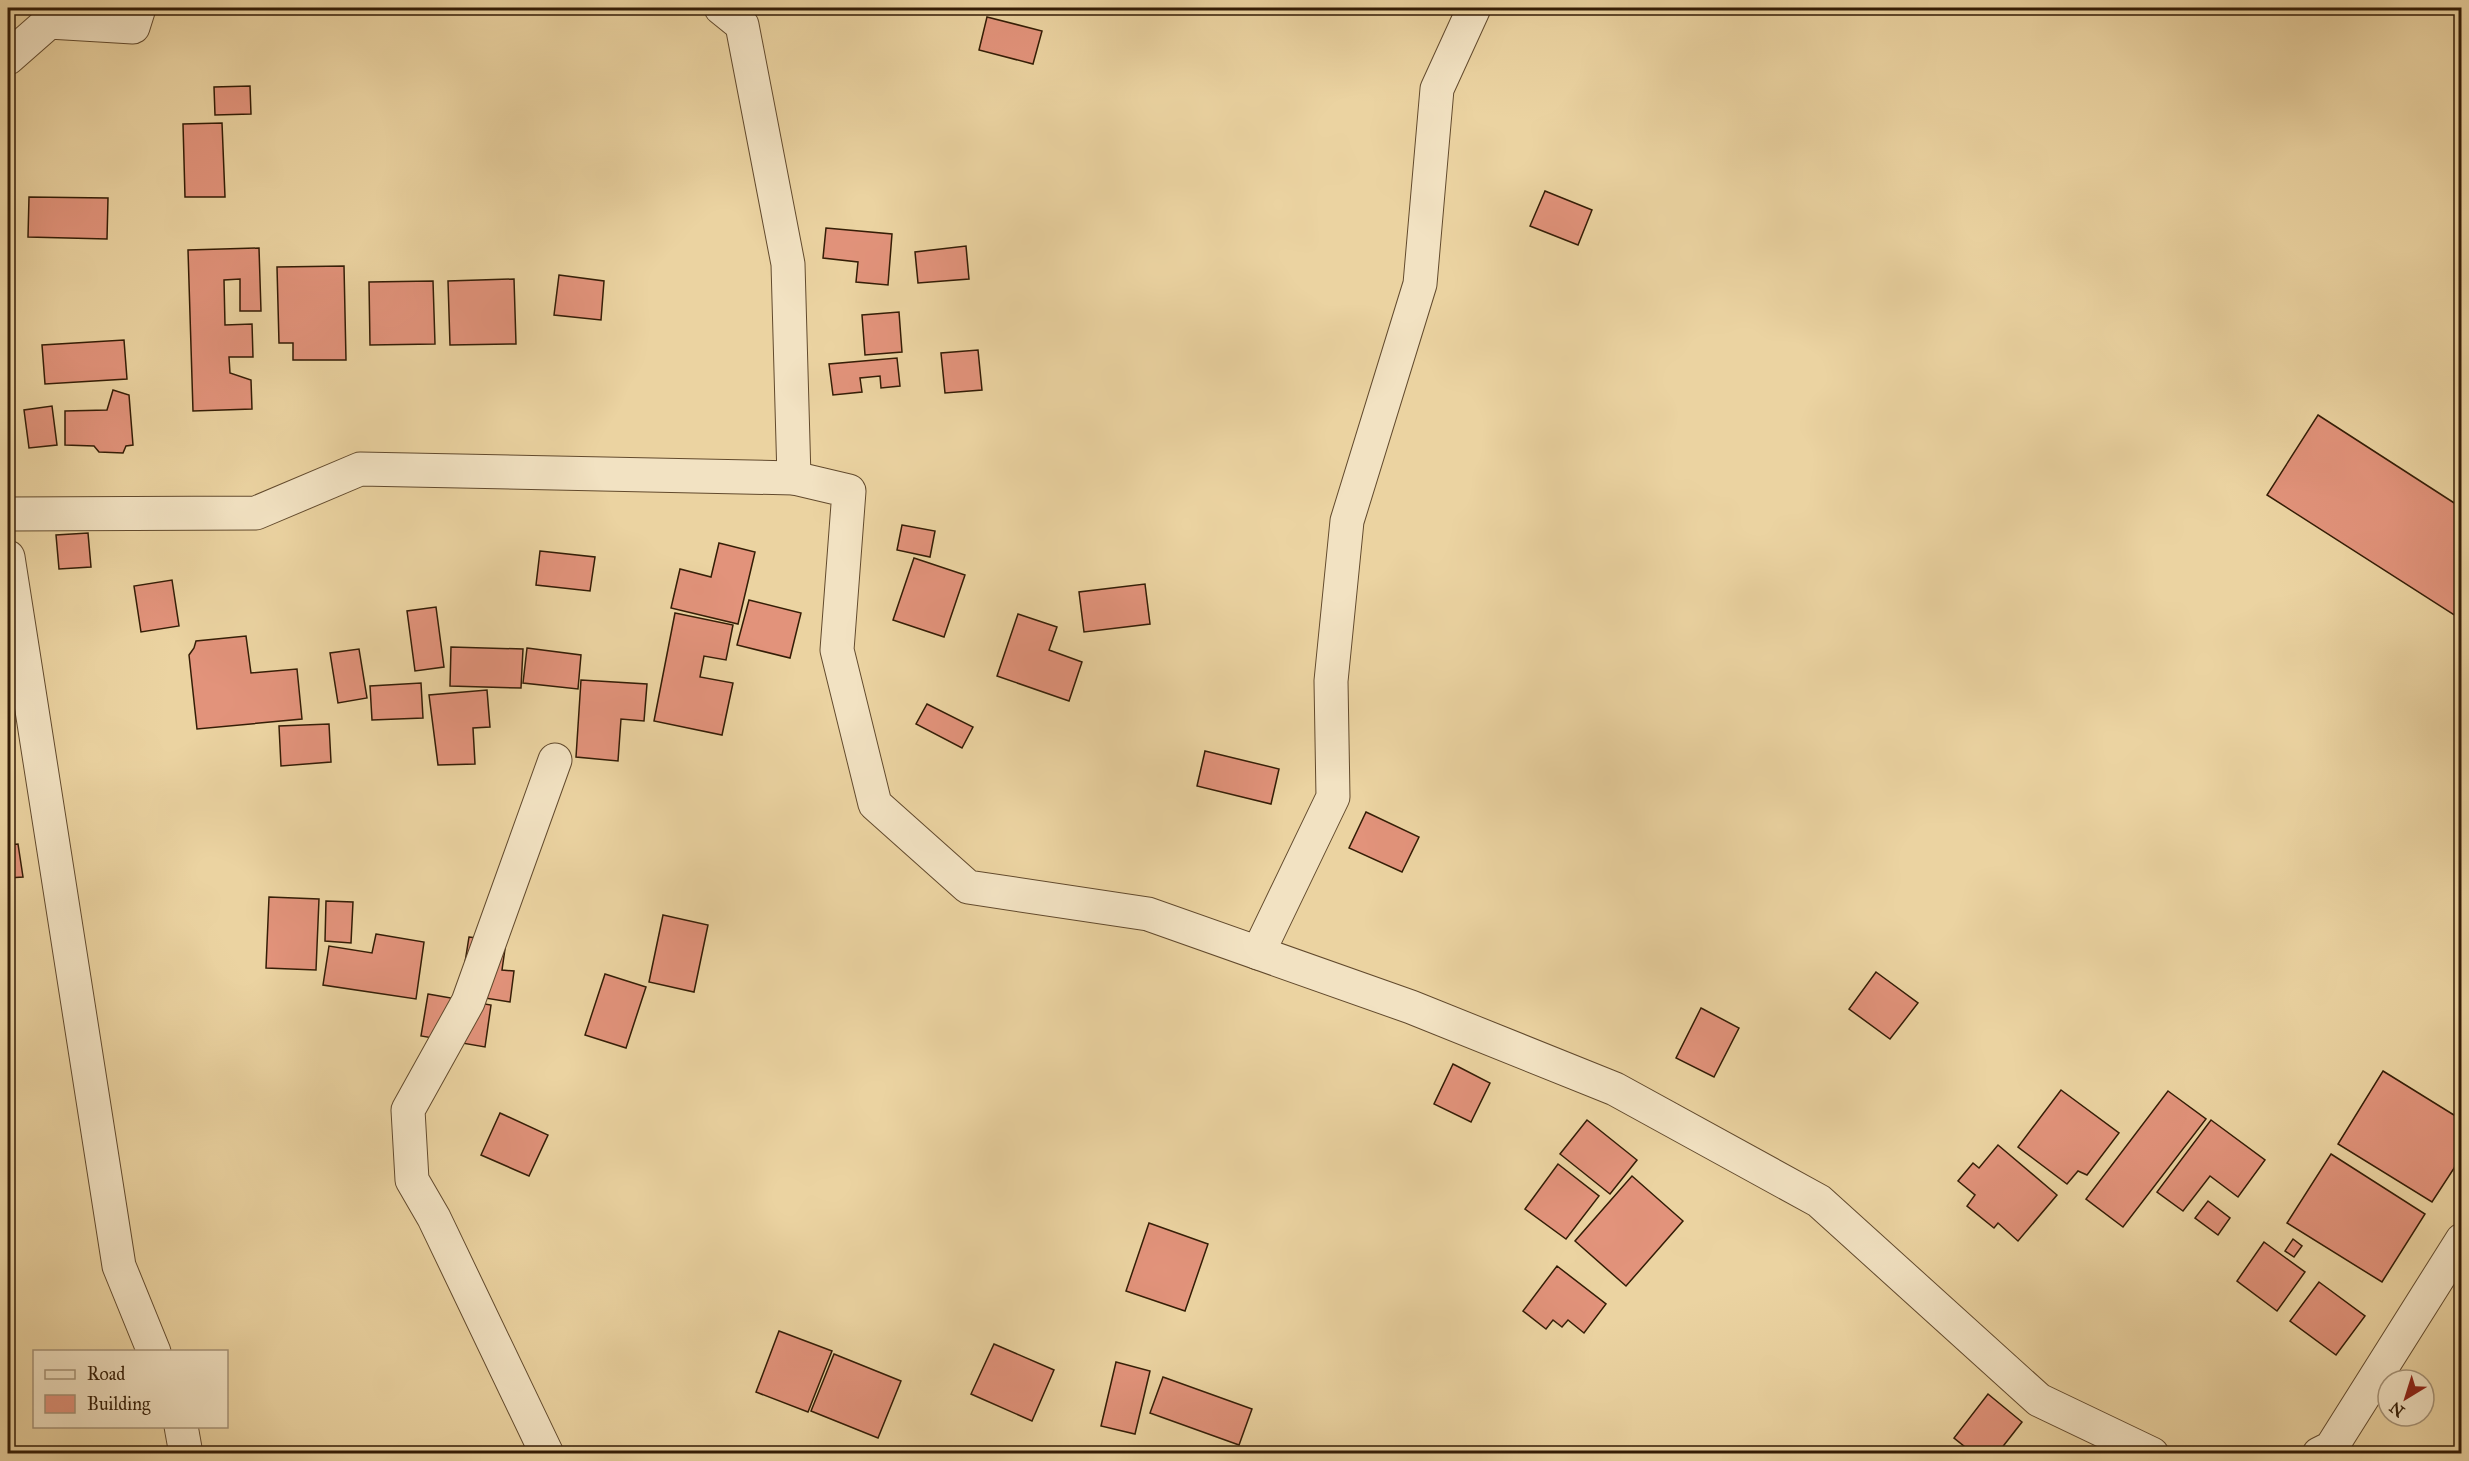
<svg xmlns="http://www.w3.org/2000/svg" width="2469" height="1461" font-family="'IM FELL Great Primer',serif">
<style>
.building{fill:#e2937b;stroke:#341d06;stroke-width:1.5}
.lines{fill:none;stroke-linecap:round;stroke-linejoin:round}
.minor-casing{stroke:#624a2d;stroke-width:35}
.minor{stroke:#f2e2c2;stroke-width:33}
</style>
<rect width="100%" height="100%" fill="#ebd3a1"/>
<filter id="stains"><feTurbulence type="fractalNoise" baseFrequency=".00333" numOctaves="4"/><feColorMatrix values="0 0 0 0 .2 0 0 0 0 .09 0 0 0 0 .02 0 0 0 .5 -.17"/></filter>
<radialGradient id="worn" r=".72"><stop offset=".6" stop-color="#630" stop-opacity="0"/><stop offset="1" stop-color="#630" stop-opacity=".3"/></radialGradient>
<g class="building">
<polygon points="987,17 1042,31 1033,64 979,50"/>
<polygon points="250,86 251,114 215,115 214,87"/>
<polygon points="222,123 225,197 185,197 183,124"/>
<polygon points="1545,191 1592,210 1578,245 1530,226"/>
<polygon points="29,197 108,198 107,239 28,237"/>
<polygon points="826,228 892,234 888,285 856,282 858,262 823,258"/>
<polygon points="966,246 969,279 918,283 915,252"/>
<polygon points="259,248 261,311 240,311 240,279 224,280 225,325 252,324 253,357 229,357 230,373 251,380 252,409 193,411 188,250"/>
<polygon points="344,266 346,360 293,360 293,343 279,343 277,267"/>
<polygon points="559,275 604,281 601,320 554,315"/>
<polygon points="514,279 516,344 450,345 448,281"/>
<polygon points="433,281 435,344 370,345 369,282"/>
<polygon points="899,312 902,352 865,355 862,315"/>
<polygon points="124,340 127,379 45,384 42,345"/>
<polygon points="978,350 982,390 945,393 941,353"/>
<polygon points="897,358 900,386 881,388 880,376 860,378 862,392 833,395 829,364"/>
<polygon points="113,390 129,395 133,445 126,446 123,453 99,452 94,446 65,445 65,411 107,410"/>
<polygon points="52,406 57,445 29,448 24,410"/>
<polygon points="2318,415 2462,508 2462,620 2267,495"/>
<polygon points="902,525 935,531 930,557 897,550"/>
<polygon points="88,533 91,567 59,569 56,535"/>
<polygon points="719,543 755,552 738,624 671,608 680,569 711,577"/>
<polygon points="540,551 595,557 590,591 536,585"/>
<polygon points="914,558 965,575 944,637 893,620"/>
<polygon points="172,580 179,626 141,632 134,586"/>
<polygon points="1145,584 1150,624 1084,632 1079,592"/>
<polygon points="749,600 801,613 790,658 737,645"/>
<polygon points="436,607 444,667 415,671 407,611"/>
<polygon points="675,613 733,625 726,660 704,656 700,677 733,683 722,735 654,721"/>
<polygon points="1018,614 1057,627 1049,650 1082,662 1069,701 997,676"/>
<polygon points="246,636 251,673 297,669 302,719 197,729 189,655 194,648 196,641"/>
<polygon points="451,647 523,649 521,688 450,686"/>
<polygon points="527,648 581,655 578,689 523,683"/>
<polygon points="359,649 367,698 338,703 330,653"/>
<polygon points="581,680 647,684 644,721 621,719 618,761 576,757"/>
<polygon points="421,683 423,718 372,720 370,686"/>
<polygon points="487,690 490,727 473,728 475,764 438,765 429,695"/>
<polygon points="927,704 973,727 962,748 916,724"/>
<polygon points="329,724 331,762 281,766 279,726"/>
<polygon points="1205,751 1279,769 1271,804 1197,786"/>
<polygon points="1366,812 1419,837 1402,872 1349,848"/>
<polygon points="18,844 23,877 8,878 8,845"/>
<polygon points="269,897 319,899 316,970 266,968"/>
<polygon points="326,901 353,902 351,943 325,941"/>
<polygon points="663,915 708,925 694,992 649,982"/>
<polygon points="376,934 424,942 416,999 323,985 329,946 372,953"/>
<polygon points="469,937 506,942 502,970 514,971 510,1002 460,994"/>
<polygon points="1876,972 1918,1003 1890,1039 1849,1009"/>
<polygon points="605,974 646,987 626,1048 585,1035"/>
<polygon points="428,994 491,1005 485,1047 421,1036"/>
<polygon points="1701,1008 1739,1028 1714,1077 1676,1058"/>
<polygon points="1453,1064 1490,1083 1471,1122 1434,1104"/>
<polygon points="2383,1071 2462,1120 2462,1156 2432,1202 2338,1144"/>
<polygon points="2061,1090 2119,1133 2087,1175 2078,1171 2067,1184 2018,1147"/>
<polygon points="2168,1091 2206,1119 2123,1227 2086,1199"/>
<polygon points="500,1113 548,1135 529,1176 481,1155"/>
<polygon points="1587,1120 1637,1160 1610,1194 1560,1154"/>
<polygon points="2211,1120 2265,1160 2238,1197 2210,1176 2183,1211 2157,1192"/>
<polygon points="1998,1145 2057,1195 2018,1241 1998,1223 1994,1228 1967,1206 1975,1195 1958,1181 1973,1163 1979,1168"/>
<polygon points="2331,1154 2425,1214 2382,1282 2287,1223"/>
<polygon points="1558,1164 1599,1196 1566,1239 1525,1209"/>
<polygon points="1632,1176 1683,1221 1626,1286 1575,1241"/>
<polygon points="2208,1201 2230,1218 2218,1235 2195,1218"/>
<polygon points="1149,1223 1208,1244 1185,1311 1126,1291"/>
<polygon points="2293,1239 2302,1246 2294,1257 2285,1251"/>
<polygon points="2264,1242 2305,1272 2277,1311 2237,1281"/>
<polygon points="1557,1266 1606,1304 1584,1333 1568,1320 1562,1327 1553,1320 1546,1329 1523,1311"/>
<polygon points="2319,1282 2365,1316 2336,1355 2290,1321"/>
<polygon points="779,1331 832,1351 808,1412 756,1392"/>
<polygon points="994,1344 1054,1370 1032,1421 971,1394"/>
<polygon points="834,1354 901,1381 878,1438 811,1411"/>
<polygon points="1116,1362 1150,1371 1135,1434 1101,1426"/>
<polygon points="1163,1377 1252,1409 1239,1445 1150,1413"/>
<polygon points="1988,1394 2022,1422 1997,1454 1974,1454 1954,1438"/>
</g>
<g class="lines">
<defs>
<g id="minor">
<polyline points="8,58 49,22 133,27 139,8"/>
<polyline points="794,478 849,491 837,650 875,804 968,887 1148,914 1411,1007 1615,1089 1819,1201 2039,1400 2152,1454"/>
<polyline points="8,514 256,513 360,469 794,478 788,264 742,25 721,8"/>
<polyline points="8,557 119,1266 154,1352"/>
<polyline points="1258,953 1333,797 1331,681 1347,521 1420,284 1437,89 1474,8"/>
<polyline points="181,1426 186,1454"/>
<polyline points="547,1454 434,1218 412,1180 408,1110 468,1002 555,760"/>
<polyline points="2319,1454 2331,1448 2462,1240"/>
</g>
</defs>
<use href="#minor" class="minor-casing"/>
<use href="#minor" class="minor"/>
</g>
<rect width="2469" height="1461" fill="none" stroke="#ebd3a1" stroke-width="30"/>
<rect x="9" y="9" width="2451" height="1443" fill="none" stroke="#341d06" stroke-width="3"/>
<rect x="15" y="15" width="2439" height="1431" fill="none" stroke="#341d06" stroke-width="1.5"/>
<rect x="33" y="1350" width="195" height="78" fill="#f2e2c2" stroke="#a69377" stroke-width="1.5"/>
<rect x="45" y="1370" width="30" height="9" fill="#f2e2c2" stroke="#a69377" stroke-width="1.5"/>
<text x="87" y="1380" font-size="18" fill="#341d06">Road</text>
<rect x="45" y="1395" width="30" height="18" fill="#e2937b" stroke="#a69377" stroke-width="1.5"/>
<text x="87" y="1410" font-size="18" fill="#341d06">Building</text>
<g transform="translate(2406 1398) rotate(218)"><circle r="28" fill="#f2e2c2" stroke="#a69377" stroke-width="1.5"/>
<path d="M0-4.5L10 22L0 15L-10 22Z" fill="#8f2418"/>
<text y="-9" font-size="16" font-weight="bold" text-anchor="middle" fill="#341d06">N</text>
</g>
<rect width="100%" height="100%" filter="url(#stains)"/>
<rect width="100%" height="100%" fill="url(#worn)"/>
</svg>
